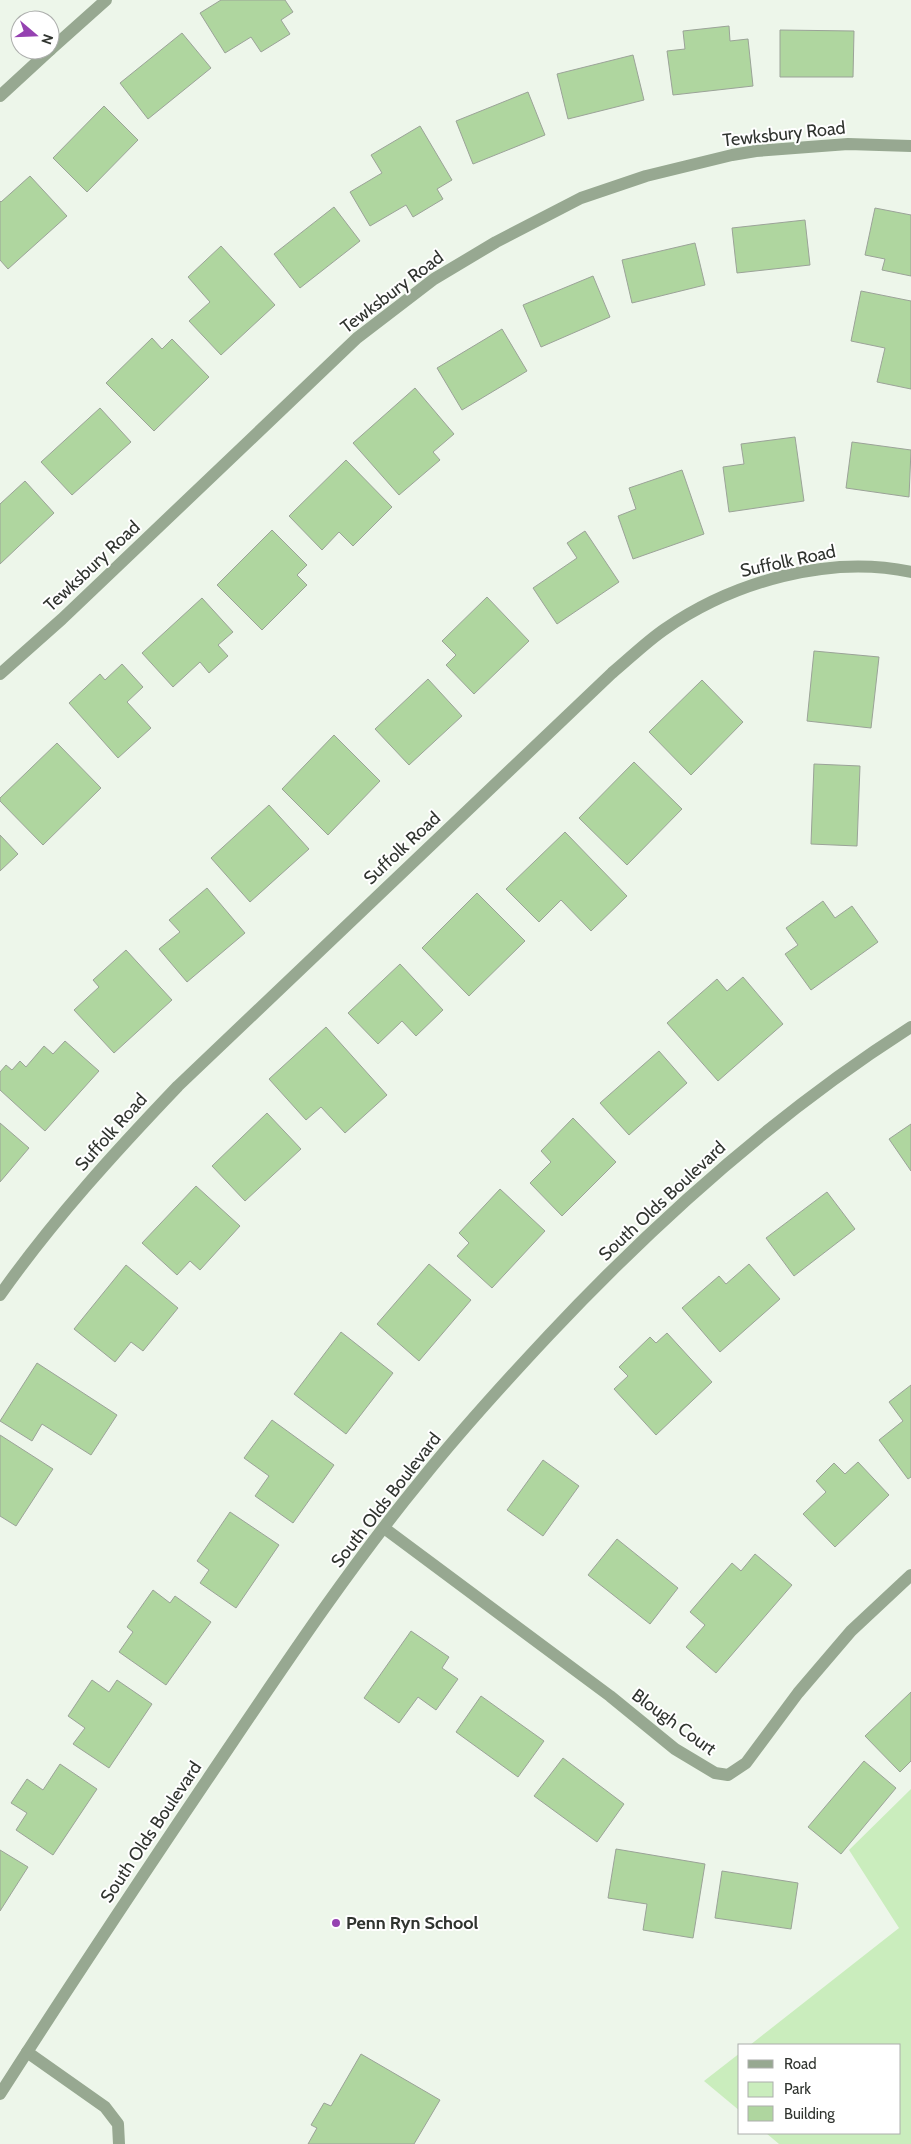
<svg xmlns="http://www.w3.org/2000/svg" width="911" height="2144" font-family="Cabin,sans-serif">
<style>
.green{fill:#caedbd}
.building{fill:#afd69f;stroke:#9ba398}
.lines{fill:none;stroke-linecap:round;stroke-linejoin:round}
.lane{stroke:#97a891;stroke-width:12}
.street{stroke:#97a891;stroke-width:12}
.poi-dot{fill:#9542b1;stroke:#fff;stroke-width:2}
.labels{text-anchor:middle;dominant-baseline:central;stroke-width:4;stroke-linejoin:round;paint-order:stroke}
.street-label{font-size:18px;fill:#30342f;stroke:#fff}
.poi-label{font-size:18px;font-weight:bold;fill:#30342f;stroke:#fff;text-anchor:start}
</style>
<rect width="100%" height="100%" fill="#edf6ea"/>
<g class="green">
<polygon points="911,1789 911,2144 779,2144 766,2133 900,2133 900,2045 750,2045 899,1928 849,1850"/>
<polygon points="740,2053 740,2111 704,2081"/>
</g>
<g class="building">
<polygon points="221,0 285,0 293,12 281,20 290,34 261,52 251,37 225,53 200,13"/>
<polygon points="729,26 730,41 748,39 753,86 673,95 667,51 685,49 683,31"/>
<polygon points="780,30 854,31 853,77 780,77"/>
<polygon points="182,33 211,68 148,119 120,83"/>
<polygon points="633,55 644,100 568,119 557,74"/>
<polygon points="528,92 545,135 473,164 456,121"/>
<polygon points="104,106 138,140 87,192 53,158"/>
<polygon points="420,126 452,180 437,189 443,199 413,217 406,205 370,226 350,192 382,173 371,155"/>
<polygon points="30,176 67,216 8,269 0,260 0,201 1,202"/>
<polygon points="334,207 360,241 300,288 274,254"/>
<polygon points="875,208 911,215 911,276 882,270 885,259 865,255"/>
<polygon points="805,220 810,265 737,273 732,228"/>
<polygon points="695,243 705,285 632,303 622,260"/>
<polygon points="221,246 275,305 221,355 189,321 210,302 188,277"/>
<polygon points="593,276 610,317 541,347 523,305"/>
<polygon points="861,291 911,301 911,389 877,382 885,348 851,341"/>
<polygon points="502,329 527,371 462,410 437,368"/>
<polygon points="152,338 162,349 172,339 209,377 154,431 106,383"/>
<polygon points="415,388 454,434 433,452 440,460 399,495 353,443"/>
<polygon points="100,408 131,442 72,495 41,462"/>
<polygon points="795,437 804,501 729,512 723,467 744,464 741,444"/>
<polygon points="852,442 911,450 909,497 846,488"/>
<polygon points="346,460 392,507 353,546 339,532 322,550 289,516"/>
<polygon points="682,470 704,534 633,559 618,516 636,509 629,488"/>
<polygon points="25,481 54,513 0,564 0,504"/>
<polygon points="272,530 307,565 297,575 307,585 262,630 217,585"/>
<polygon points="585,531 619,582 557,624 533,588 577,558 567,543"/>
<polygon points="487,597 529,641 474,694 446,665 456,655 442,641"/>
<polygon points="202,598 233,632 218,645 228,656 209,673 200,662 173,687 142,653"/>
<polygon points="814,651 879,657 871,728 807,721"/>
<polygon points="122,664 143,687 127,702 151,728 118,758 69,703 100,674 105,680"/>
<polygon points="428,679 462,716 409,765 375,729"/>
<polygon points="702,680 743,722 691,775 649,732"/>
<polygon points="334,735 380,781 328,835 282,789"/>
<polygon points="57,743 101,788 43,845 0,801 0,798"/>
<polygon points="634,762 682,809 627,865 579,818"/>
<polygon points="814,764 860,766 857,846 811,844"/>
<polygon points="269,805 309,849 250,902 211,858"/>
<polygon points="565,832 627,896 591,931 561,900 539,922 506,889"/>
<polygon points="0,835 18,854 0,871"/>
<polygon points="207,888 245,933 187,982 159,949 180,932 169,920"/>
<polygon points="477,893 525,941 469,996 422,948"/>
<polygon points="823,901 835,918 852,906 878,942 811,990 785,954 798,945 786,928"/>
<polygon points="126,950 172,1000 114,1053 74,1010 99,987 93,980"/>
<polygon points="400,964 443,1010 416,1036 402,1021 378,1044 348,1013"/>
<polygon points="743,977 783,1024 718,1081 667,1023 717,979 727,991"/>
<polygon points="326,1027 387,1095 345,1133 321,1107 306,1120 269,1079"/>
<polygon points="65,1041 99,1071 45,1131 0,1090 0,1072 6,1065 12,1070 20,1061 26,1067 44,1046 53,1054"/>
<polygon points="659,1051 687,1083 629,1135 600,1103"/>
<polygon points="267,1113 301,1149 245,1201 212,1166"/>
<polygon points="573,1118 616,1162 562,1216 530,1183 551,1162 541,1151"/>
<polygon points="0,1123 29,1148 0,1182"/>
<polygon points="911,1124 911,1171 889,1139"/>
<polygon points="196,1186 240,1226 200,1270 190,1261 177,1275 142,1243"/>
<polygon points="500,1189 545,1231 492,1288 457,1256 469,1243 459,1233"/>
<polygon points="827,1192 855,1229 794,1276 766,1238"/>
<polygon points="429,1264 471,1300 419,1361 377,1324"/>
<polygon points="749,1264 780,1299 720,1352 682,1308 719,1276 726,1284"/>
<polygon points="126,1265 178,1308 143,1351 131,1342 115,1362 74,1329"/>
<polygon points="341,1332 393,1373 346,1434 294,1394"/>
<polygon points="667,1333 712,1382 656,1435 614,1389 628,1376 619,1367 650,1337 656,1343"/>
<polygon points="37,1363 117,1415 91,1455 42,1424 32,1441 0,1421"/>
<polygon points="911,1385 911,1477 908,1479 879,1440 903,1421 889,1402"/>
<polygon points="272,1420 334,1465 293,1523 255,1496 269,1476 244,1458"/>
<polygon points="0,1435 53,1469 16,1526 0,1516"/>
<polygon points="543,1460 579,1486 543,1536 507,1510"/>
<polygon points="858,1462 889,1495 835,1547 803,1514 826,1492 816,1481 834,1463 845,1474"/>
<polygon points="230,1512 279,1545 236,1608 200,1583 209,1570 197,1561"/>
<polygon points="617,1539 678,1588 650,1624 588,1575"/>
<polygon points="755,1554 792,1585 716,1673 686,1647 705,1625 690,1612 732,1563 741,1571"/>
<polygon points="153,1590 170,1603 175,1596 211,1622 166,1685 119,1652 133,1632 127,1627"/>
<polygon points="411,1631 449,1657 442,1668 458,1679 436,1710 418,1697 399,1723 364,1698"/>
<polygon points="92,1680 109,1692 117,1680 152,1704 109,1768 73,1744 85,1728 68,1716"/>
<polygon points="911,1692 911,1761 900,1772 865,1736"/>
<polygon points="481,1696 544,1741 518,1777 456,1732"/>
<polygon points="563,1758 624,1804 597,1842 534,1796"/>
<polygon points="864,1761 896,1788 841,1854 808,1827"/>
<polygon points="60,1764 97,1789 53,1855 16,1830 27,1813 11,1803 27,1779 43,1790"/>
<polygon points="616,1849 705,1864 693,1938 643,1930 647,1904 608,1898"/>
<polygon points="0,1850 28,1867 0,1911"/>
<polygon points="722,1871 798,1883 791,1929 715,1918"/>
<polygon points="361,2054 440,2100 414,2144 308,2144 317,2128 311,2125 324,2103 331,2106"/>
</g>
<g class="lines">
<polyline class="lane" points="27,2052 105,2107 118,2124 119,2144"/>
<g class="street">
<polyline points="50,50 106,0"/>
<polyline points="0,96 50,50"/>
<polyline points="0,674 62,619 357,338 434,279 496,242 581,198 646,176 732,155 756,151 848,144 911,146"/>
<path d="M 0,1295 C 53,1220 115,1152 178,1086 L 612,673 C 629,659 646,642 665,629 C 733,582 829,554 911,572"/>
<polyline points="384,1528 610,1696 675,1749 715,1773 728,1775 746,1763 798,1693 851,1631 911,1575"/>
<path d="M 0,2094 C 68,1988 137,1884 207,1780 C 276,1678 344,1574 422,1479 C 462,1429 505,1382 549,1335 C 658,1219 776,1113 911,1027"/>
</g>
</g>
<circle class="poi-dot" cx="336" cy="1923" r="5"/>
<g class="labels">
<g class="street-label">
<text transform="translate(784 134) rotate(-6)">Tewksbury Road</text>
<text transform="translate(392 292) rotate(-37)">Tewksbury Road</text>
<text transform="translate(788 561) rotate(-12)">Suffolk Road</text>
<text transform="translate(92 566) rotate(-43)">Tewksbury Road</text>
<text transform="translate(402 848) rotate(-43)">Suffolk Road</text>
<text transform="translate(111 1132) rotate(-48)">Suffolk Road</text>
<text transform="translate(662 1201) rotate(-43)">South Olds Boulevard</text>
<text transform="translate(386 1500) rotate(-52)">South Olds Boulevard</text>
<text transform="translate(674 1722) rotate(36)">Blough Court</text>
<text transform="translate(151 1832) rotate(-56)">South Olds Boulevard</text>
</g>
<g class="poi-label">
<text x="346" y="1923">Penn Ryn School</text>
</g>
</g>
<rect x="738" y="2044" width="162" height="90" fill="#ffffff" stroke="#acaeac"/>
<rect x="748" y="2060" width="25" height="8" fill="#97a891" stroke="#acaeac"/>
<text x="784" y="2069" font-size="15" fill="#30342f">Road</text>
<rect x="748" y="2082" width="25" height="15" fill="#caedbd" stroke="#acaeac"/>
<text x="784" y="2094" font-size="15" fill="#30342f">Park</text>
<rect x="748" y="2106" width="25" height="15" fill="#afd69f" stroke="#acaeac"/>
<text x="784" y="2119" font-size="15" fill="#30342f">Building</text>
<g transform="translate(35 35) rotate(109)"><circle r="24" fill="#ffffff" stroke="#acaeac"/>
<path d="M0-4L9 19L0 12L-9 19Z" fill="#9542b1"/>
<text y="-8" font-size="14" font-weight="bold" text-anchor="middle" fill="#30342f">N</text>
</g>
</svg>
